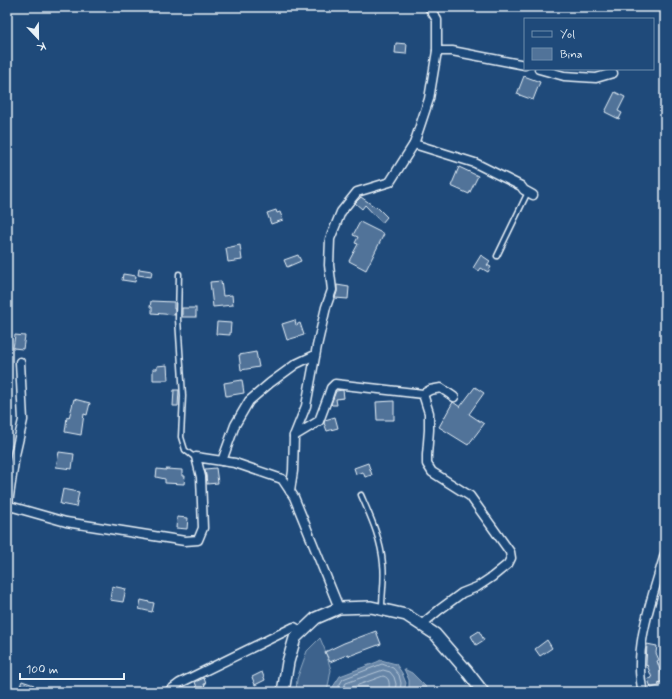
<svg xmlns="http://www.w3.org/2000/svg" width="672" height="699" font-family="Mynerve,sans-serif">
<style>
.green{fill:#3c628c;stroke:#92aac2}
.water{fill:#6685a7;stroke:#9ab0c7}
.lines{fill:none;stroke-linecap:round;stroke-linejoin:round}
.shore{stroke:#b4c6d8;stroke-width:1}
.building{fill:#517399;stroke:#e8f1f8}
.lane-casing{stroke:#e8f1f8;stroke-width:7}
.street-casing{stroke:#e8f1f8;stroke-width:11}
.secondary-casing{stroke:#e8f1f8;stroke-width:14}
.lane{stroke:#1f4a7a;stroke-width:4}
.street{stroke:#1f4a7a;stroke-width:8}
.secondary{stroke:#1f4a7a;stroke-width:11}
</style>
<rect width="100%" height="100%" fill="#1f4a7a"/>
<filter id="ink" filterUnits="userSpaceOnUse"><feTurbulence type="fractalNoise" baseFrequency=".025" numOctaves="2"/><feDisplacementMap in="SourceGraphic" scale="8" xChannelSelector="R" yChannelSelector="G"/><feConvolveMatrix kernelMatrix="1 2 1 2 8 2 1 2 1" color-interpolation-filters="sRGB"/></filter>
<g filter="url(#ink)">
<polygon class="green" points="320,638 325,650 331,670 327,692 296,692 297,679 307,651"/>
<g class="water">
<polygon points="381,660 396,664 402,673 406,683 404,692 332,692 331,690 340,676 377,662"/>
<polygon points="404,669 412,673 431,692 409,692 409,680"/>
</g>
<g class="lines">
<g class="shore">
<polyline points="335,692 343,679 382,664 393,668 399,675 401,683 400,692"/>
<polyline points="341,692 346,683 383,670 390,672 394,677 396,684 395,692"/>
<path d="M 348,692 L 350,688 L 383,676 C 391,678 389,685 389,692"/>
</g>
</g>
<g class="building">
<polygon points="396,43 407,44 406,54 395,53"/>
<polygon points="524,76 540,82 533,100 517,94"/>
<polygon points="615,92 625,97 618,111 622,113 619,119 605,112"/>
<polygon points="459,167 478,176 469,194 451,186"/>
<polygon points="361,197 375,207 376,206 387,217 382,223 365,205 362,209 355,203"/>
<polygon points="276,210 277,213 280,212 283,220 271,224 267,213"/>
<polygon points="360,222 384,234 366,270 349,261 358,244 355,243 358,237 353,235"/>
<polygon points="240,245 242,260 228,262 226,248"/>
<polygon points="298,255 301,261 287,267 284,260"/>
<polygon points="481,255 490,261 487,265 491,267 488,272 481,268 479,271 473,268"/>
<polygon points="139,269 152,271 151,277 138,275"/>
<polygon points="123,274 136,276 135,282 122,280"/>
<polygon points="221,281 223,296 232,295 233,305 213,307 210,282"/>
<polygon points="337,285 349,287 348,299 335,298 337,292"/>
<polygon points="151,301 174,302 174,309 175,309 175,315 152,313 152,307 150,307"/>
<rect x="182" y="308" width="14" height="9"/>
<polygon points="295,320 296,325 300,323 304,335 287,340 282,324"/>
<polygon points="217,322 231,323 230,335 216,334"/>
<polygon points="15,335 25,336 23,349 13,348"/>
<polygon points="256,352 259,367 241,370 239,355"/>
<polygon points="167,365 168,380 153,380 153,369 157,369 157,366"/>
<polygon points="242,380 244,393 226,396 224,383"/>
<polygon points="475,387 484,393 469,414 484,424 468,445 439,427 453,402 460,407"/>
<polygon points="174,390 179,390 178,406 173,406"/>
<polygon points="343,390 344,398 336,399 337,405 332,405 331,404 336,391"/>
<polygon points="74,399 90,403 87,415 84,414 81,435 65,432 67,417 69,418"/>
<polygon points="394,401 394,420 377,420 376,402"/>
<polygon points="335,417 338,428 327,431 324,423 325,420"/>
<polygon points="59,452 74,454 72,469 56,467"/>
<polygon points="368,463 372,475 365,477 363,472 356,474 354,468"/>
<polygon points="216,468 218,483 207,484 206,476 205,469"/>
<polygon points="157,469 166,470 166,469 182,470 182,476 185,476 184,484 165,483 165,479 156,477"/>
<polygon points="63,489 79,492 76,507 60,504"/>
<polygon points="177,517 188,518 187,529 176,528"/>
<polygon points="112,586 126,589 123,602 110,600"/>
<polygon points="141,600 154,603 152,612 139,609"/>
<polygon points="376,631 381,644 349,656 349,654 330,662 325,652 344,643"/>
<polygon points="479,631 484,640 476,645 471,636"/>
<polygon points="547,640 552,648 540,656 535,649"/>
<polygon points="647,644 657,646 656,653 659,660 657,661 664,681 658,683 659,686 651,688 648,679 652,678 647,665 646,666 646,664"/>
<polygon points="262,672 265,680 255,685 252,677"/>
<polygon points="204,678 206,684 204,684 205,687 198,690 195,682"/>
<polygon points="22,681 34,685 32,692 22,692 18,691"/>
</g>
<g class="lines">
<defs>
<g id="lane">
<polyline points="497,256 528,192"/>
<polyline points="179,274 178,319 183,396 181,437 185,450 194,457 196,457"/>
<path d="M 361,495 C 371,518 381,539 383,564 C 385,578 382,593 382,607"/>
</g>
<g id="street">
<polyline points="429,7 437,20 437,51"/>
<polyline points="539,69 564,76 596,78 613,73"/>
<polyline points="414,144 475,163 521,186 524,190 533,195"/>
<polyline points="294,436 319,421 328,397 331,388 335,384 423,394 430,390 441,388 454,397"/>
<polyline points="222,461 235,425 249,401 270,383 296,364 315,355"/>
<polyline points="290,491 293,471 294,436 306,406 317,346 326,307 332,290 329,265 330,239 341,212 357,192 390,182 414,144 429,99 437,51 452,51 525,65"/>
<polyline points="7,509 13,507 66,522 185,541 198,540 203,528 201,477 196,457 235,463 282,479 294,497 339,608"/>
<polyline points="7,510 15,455 23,420 20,362"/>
<polyline points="421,625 439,610 462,593 477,587 492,577 508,564 511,558 510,552 470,496 432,472 427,464 427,455 429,430 429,413 423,394"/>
<polyline points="168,692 180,683 294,627 302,632"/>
<path d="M 643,692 C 632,649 653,596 665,554"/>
</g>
<polyline id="secondary" points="283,692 288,662 295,638 316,618 339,608 371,607 406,615 435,634 466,670 483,692"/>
</defs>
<use href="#lane" class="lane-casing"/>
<use href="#street" class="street-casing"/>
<use href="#secondary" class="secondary-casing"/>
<use href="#lane" class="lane"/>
<use href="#street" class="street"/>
<use href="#secondary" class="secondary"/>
</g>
</g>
<rect width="672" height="699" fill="none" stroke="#1f4a7a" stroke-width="24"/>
<rect x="12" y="12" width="648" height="675" fill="none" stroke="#e8f1f8" stroke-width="1.5" filter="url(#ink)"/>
<rect x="524" y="18" width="130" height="52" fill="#1f4a7a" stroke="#6f8dac"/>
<rect x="532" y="31" width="20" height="6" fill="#1f4a7a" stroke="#6f8dac"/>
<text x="560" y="38" font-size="12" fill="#e8f1f8">Yol</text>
<rect x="532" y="48" width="20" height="12" fill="#517399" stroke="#6f8dac"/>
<text x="560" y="58" font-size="12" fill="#e8f1f8">Bina</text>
<g transform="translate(38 38) rotate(158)" stroke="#1f4a7a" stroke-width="3" paint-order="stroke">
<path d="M0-3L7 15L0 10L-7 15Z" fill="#e8f1f8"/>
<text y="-6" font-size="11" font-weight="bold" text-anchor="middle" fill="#e8f1f8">K</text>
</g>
<path d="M20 673v6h104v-6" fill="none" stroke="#e8f1f8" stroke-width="2"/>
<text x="26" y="673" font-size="12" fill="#e8f1f8" stroke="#1f4a7a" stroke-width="3" paint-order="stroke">100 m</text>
</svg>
